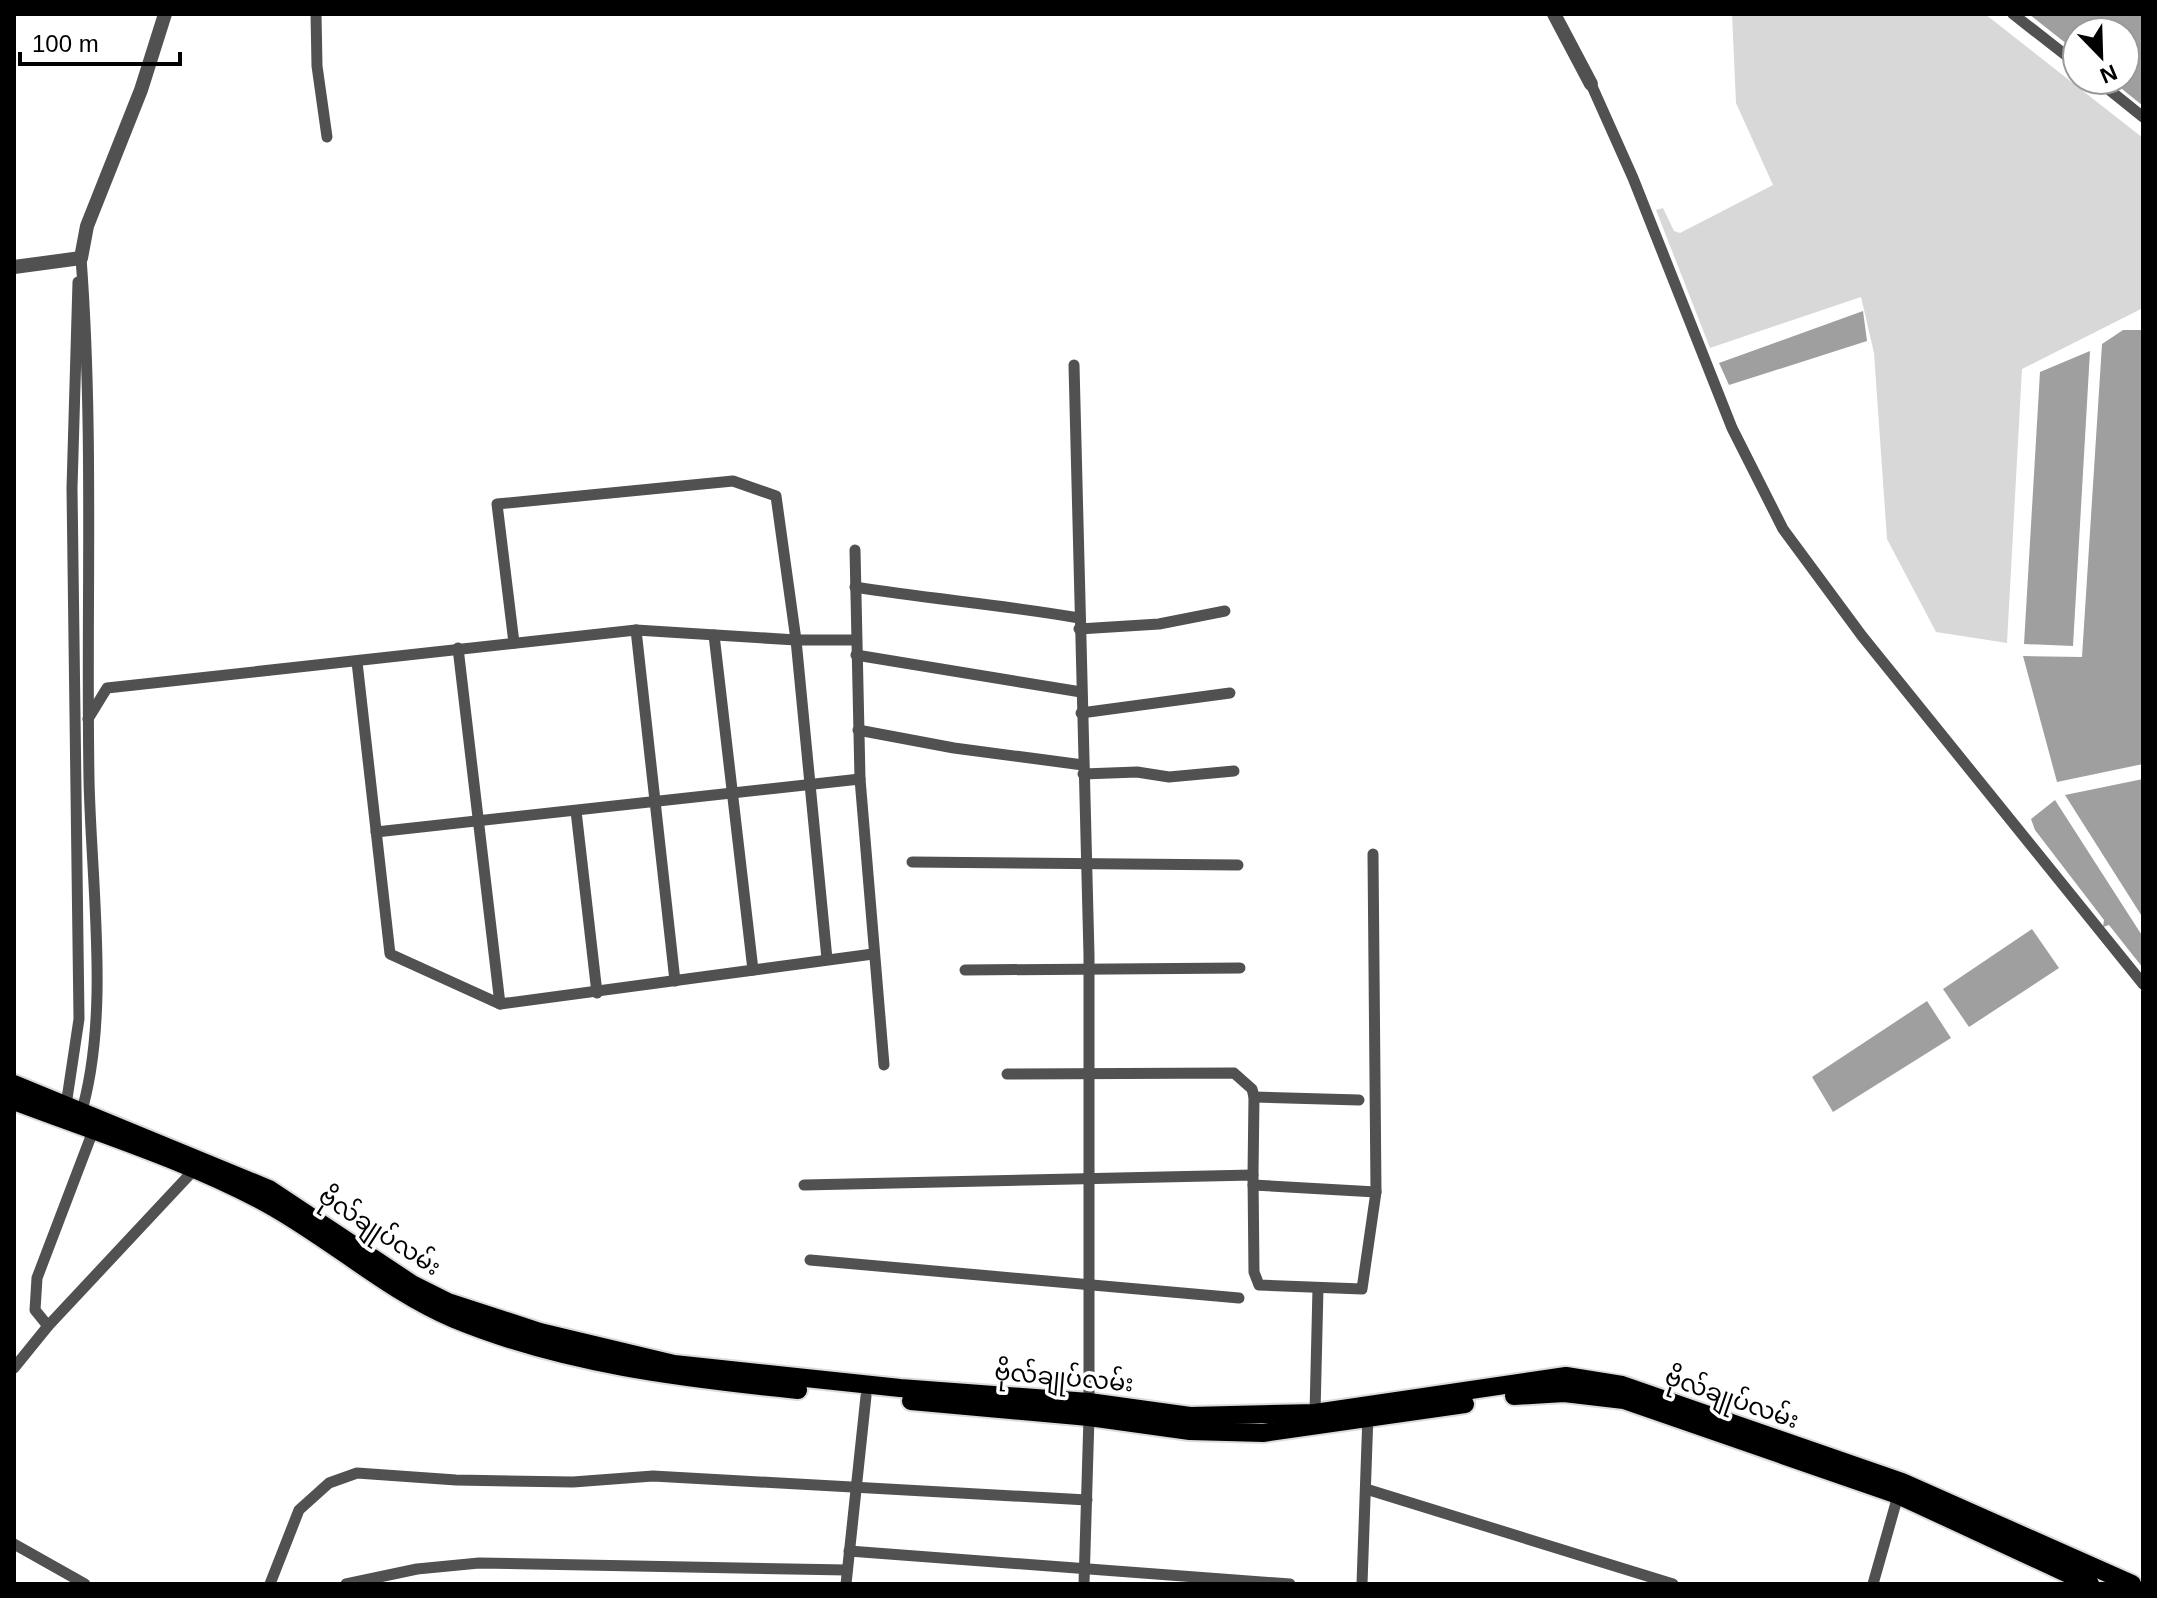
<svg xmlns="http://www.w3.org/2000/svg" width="2157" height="1598" font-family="Arial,'Noto Sans Myanmar',sans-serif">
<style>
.green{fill:#d8d8d8}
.water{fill:#9f9f9f}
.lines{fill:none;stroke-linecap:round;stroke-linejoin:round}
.primary-casing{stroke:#dbdbdb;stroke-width:22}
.minor{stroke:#515151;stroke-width:11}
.tertiary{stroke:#515151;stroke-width:14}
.primary{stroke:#000;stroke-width:18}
.labels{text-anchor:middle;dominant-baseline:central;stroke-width:7;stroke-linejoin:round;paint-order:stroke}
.street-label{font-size:24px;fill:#000;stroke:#fff}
</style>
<rect width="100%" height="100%" fill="#fff"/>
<polygon class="green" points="1732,14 1985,14 2143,138 2143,308 2022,369 2007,643 1936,632 1887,539 1874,353 1861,297 1710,348 1656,210 1663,208 1674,231 1680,233 1773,185 1736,103"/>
<g class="water">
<polygon points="2029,14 2143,14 2143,106 2111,80 2125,80 2125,32 2077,32 2077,52"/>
<polygon points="1863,311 1867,341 1729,385 1719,363"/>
<polygon points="2123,330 2143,330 2143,764 2057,782 2023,656 2082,657 2102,344"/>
<polygon points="2090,351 2073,646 2024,644 2040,372"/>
<polygon points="2143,779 2143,918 2065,795"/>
<polygon points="2055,800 2143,937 2143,968 2109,925 2103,927 2104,920 2035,830 2031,819"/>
<polygon points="2032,929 2059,968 1969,1027 1943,989"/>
<polygon points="1927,1001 1951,1038 1833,1112 1812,1077"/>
</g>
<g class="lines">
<defs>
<g id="primary">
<polyline points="14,1084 269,1189 412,1284 448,1302 540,1332 674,1364 900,1388 1089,1402 1190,1416 1315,1413 1566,1376 1622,1385 1902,1482 2132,1584"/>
<path d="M 14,1101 C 96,1132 185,1160 262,1201 C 328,1236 384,1289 454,1319 C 563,1364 681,1378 798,1390"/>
<polyline points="1514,1396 1564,1393 1624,1400 1898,1495 2090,1584"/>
<polyline points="911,1401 1089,1417 1190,1431 1263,1433 1465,1404"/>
</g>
</defs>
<use href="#primary" class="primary-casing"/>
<g class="minor">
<polyline points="316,14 317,66 327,137"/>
<polyline points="2013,14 2077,64"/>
<polyline points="2097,80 2143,117"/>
<polyline points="1591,84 1633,178 1732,428 1783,529 1862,636 2143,984"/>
<polyline points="1074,365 1089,955 1089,1402"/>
<polyline points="855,550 860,779 884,1065"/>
<path d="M 855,587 C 930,599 1005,605 1079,618"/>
<polyline points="1079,629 1159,624 1225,611"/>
<polyline points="636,630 675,981"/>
<polyline points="714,635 753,970"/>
<polyline points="514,643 497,504 733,481 776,496 796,640 827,959"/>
<polyline points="458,648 500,1004"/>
<polyline points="856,655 1081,692"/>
<polyline points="357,662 390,954 500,1004 873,954"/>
<polyline points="1081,713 1230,693"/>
<polyline points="88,719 107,688 636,630 796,640 856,640"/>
<polyline points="858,730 954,748 1083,765"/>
<polyline points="1083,774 1137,772 1169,777 1234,771"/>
<polyline points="576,811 597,993"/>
<polyline points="376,832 860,779"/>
<polyline points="912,862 1238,865"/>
<polyline points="965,970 1240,968"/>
<polyline points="1007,1074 1234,1073 1252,1089 1254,1097 1253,1175"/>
<polyline points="1254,1097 1359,1100"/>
<polyline points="65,1112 79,1019 72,488 78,282"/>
<path d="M 80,1117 C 111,1017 91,884 89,779 C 86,605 94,431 81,258"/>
<polyline points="804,1185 1253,1175 1254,1272 1259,1285 1362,1289 1376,1192 1373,854"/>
<polyline points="1253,1185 1376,1192"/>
<polyline points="810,1260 1239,1298"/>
<polyline points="48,1326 35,1310 37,1278 93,1131"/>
<polyline points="14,1368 48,1326 193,1171"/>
<polyline points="1315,1413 1318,1288"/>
<polyline points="1366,1489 1673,1584"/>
<polyline points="14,1544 85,1584"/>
<polyline points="849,1551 1290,1584"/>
<polyline points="270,1584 299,1510 329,1483 357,1473 456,1480 573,1482 653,1476 1087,1500"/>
<polyline points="346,1584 417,1569 479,1563 847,1570"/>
<polyline points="846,1584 866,1396"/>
<polyline points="1084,1584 1089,1417"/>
<polyline points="1362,1584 1368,1414"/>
<polyline points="1873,1584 1899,1492"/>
</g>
<g class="tertiary">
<polyline points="1554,14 1591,84"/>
<polyline points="14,267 81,258 87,226 141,90 165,14"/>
</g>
<use href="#primary" class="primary"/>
</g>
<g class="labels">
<g class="street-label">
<text transform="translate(380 1231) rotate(33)">ဗိုလ်ချုပ်လမ်း</text>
<text transform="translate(1064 1377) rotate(5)">ဗိုလ်ချုပ်လမ်း</text>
<text transform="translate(1732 1398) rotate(19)">ဗိုလ်ချုပ်လမ်း</text>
</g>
</g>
<rect width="2157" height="1598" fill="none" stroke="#000000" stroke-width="32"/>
<g transform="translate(2101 56) rotate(157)"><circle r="38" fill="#ffffff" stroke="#999999" stroke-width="2"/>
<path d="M0-6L14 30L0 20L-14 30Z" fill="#000000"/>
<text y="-12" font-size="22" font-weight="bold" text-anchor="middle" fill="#000000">N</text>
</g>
<path d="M20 52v12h160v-12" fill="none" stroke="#000000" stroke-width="4"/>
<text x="32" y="52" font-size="24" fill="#000000" stroke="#ffffff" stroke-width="6" paint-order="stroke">100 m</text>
</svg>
